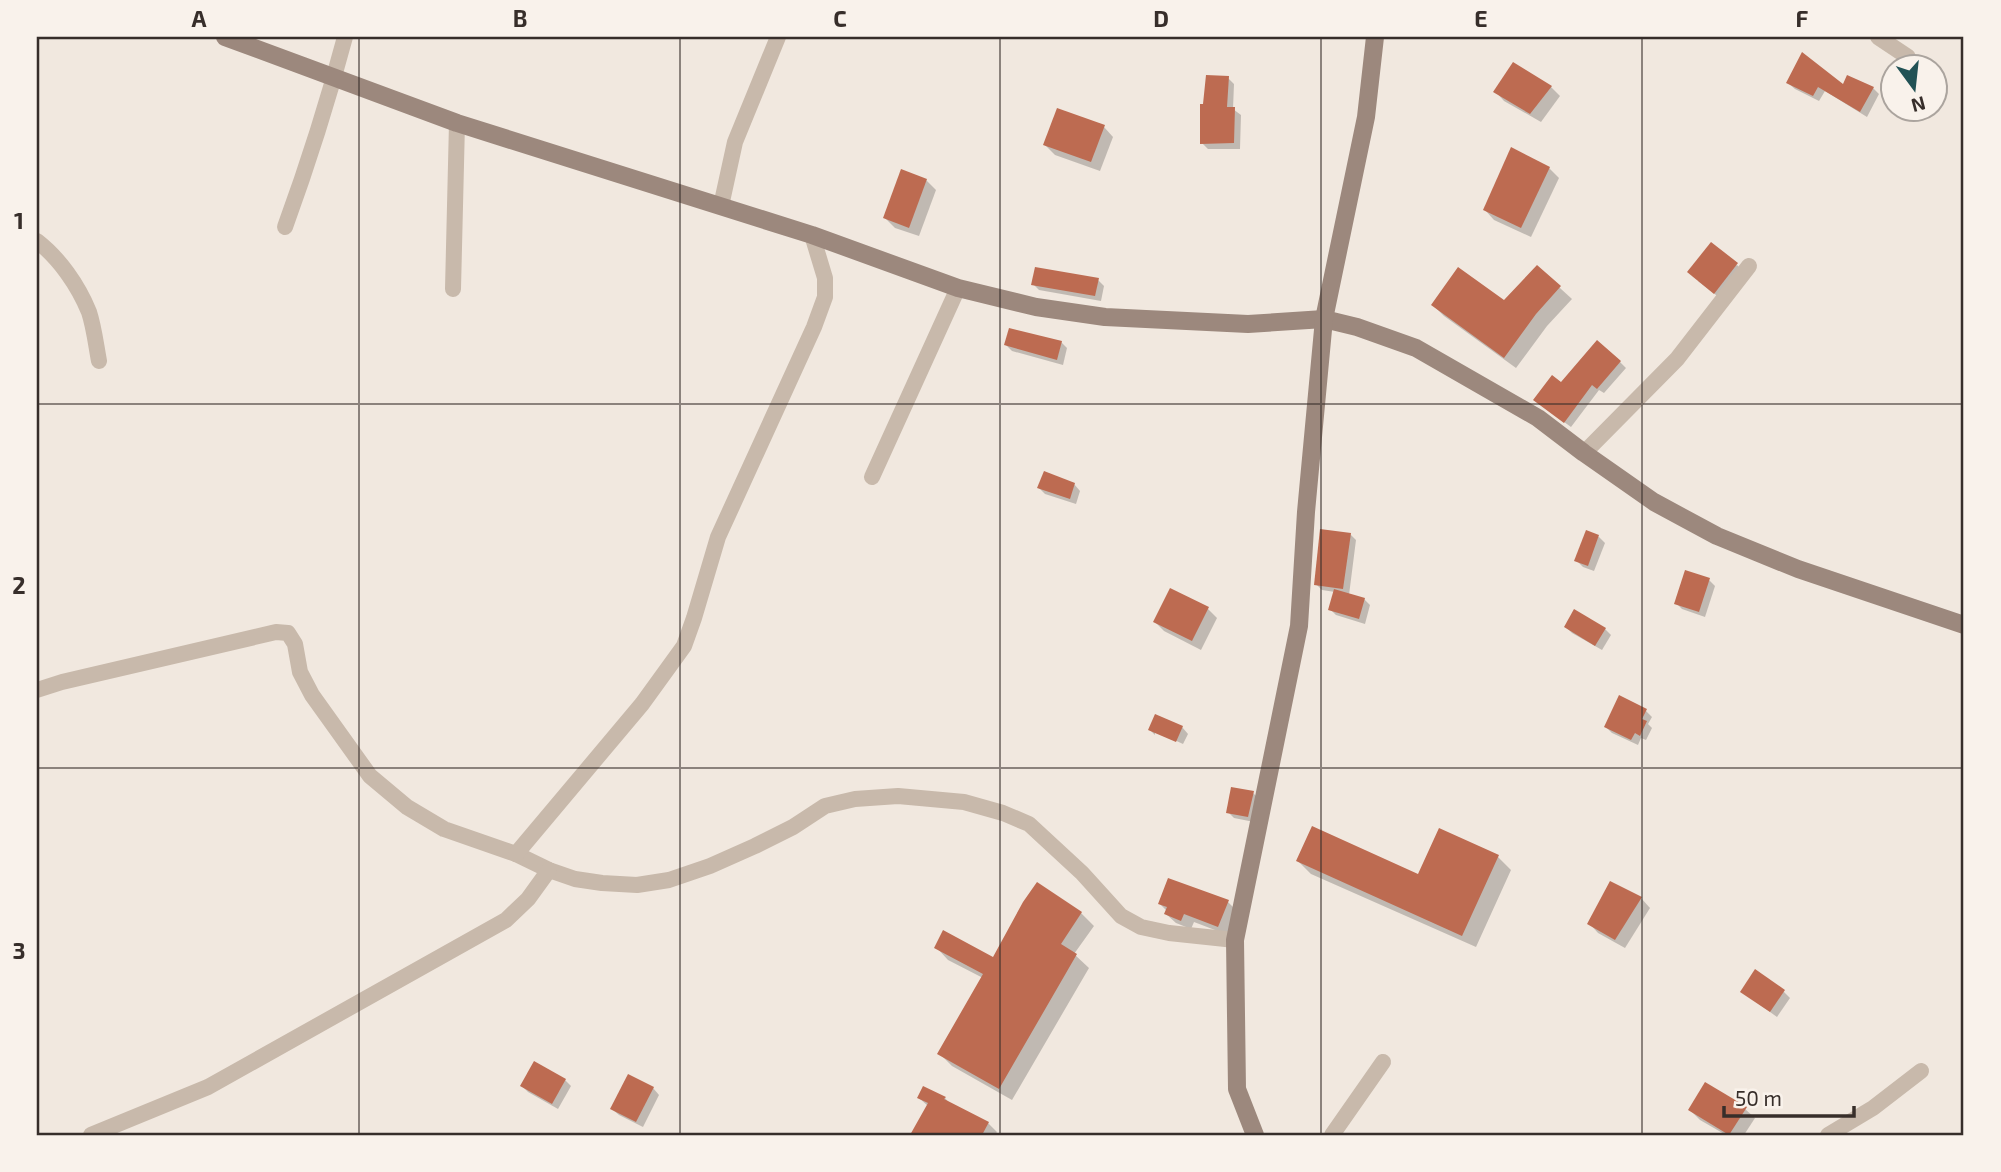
<svg xmlns="http://www.w3.org/2000/svg" width="2001" height="1172" font-family="'Exo 2',sans-serif">
<style>
.shadow{fill:#0003}
.building{fill:#bd6b51}
.lines{fill:none;stroke-linecap:round;stroke-linejoin:round}
.street{stroke:#c8b9ab;stroke-width:16}
.secondary{stroke:#9c887d;stroke-width:18}
.grid{fill:none;stroke:#372e2a;stroke-width:2;stroke-opacity:0.55}
.neatline{fill:none;stroke:#372e2a;stroke-width:2.5}
.grid-label{font-size:23px;text-anchor:middle;font-weight:bold;fill:#372e2a}
</style>
<rect width="100%" height="100%" fill="#f1e8df"/>
<g class="shadow">
<polygon points="1228,78 1234,84 1233,109 1241,115 1240,149 1208,149 1202,143"/>
<polygon points="1788,83 1873,88 1879,94 1867,117 1825,91 1819,101 1795,89"/>
<polygon points="1551,87 1560,96 1541,122 1504,101 1495,91"/>
<polygon points="1104,127 1113,137 1100,171 1055,155 1045,145"/>
<polygon points="1549,168 1559,178 1531,237 1494,220 1485,210"/>
<polygon points="926,180 936,190 919,236 895,228 885,218"/>
<polygon points="1737,265 1746,274 1725,302 1698,281"/>
<polygon points="1537,267 1572,299 1547,326 1516,368 1444,316 1433,305 1504,303"/>
<polygon points="1098,280 1104,286 1101,301 1039,290 1033,284"/>
<polygon points="1061,342 1067,348 1063,365 1012,351 1006,345"/>
<polygon points="1620,362 1626,368 1604,393 1599,390 1571,427 1542,406 1561,384"/>
<polygon points="1074,484 1080,491 1076,504 1045,494 1039,488"/>
<polygon points="1587,532 1599,537 1605,543 1594,571 1583,567 1577,561"/>
<polygon points="1350,534 1356,540 1349,595 1364,599 1370,605 1365,624 1336,615 1330,609 1335,592 1322,590 1316,584"/>
<polygon points="1709,580 1715,586 1705,617 1682,609 1676,603"/>
<polygon points="1208,609 1217,618 1201,650 1164,631 1155,622"/>
<polygon points="1566,627 1605,629 1611,635 1602,650 1572,633"/>
<polygon points="1646,711 1652,717 1648,724 1652,728 1646,740 1641,738 1638,745 1612,733 1606,727"/>
<polygon points="1182,727 1188,734 1183,744 1155,731 1155,735 1150,730"/>
<polygon points="1253,793 1259,799 1254,822 1234,818 1228,812"/>
<polygon points="1498,857 1511,870 1476,947 1311,874 1298,861 1419,876"/>
<polygon points="1038,884 1081,913 1094,926 1074,954 1089,968 1012,1100 952,1066 939,1053 983,978 948,960 936,947 994,959"/>
<polygon points="1641,898 1650,908 1625,948 1598,933 1589,923"/>
<polygon points="1228,902 1237,911 1228,935 1194,922 1191,929 1176,923 1166,914 1167,911 1160,904"/>
<polygon points="1742,992 1784,992 1790,998 1777,1017"/>
<polygon points="535,1063 565,1080 571,1086 558,1109 528,1092 522,1086"/>
<polygon points="653,1088 659,1095 643,1127 619,1115 612,1109"/>
<polygon points="919,1098 945,1098 951,1105 988,1123 997,1132 995,1135 912,1135 928,1106"/>
<polygon points="1745,1109 1755,1118 1744,1135 1726,1135 1700,1120 1690,1110"/>
</g>
<g class="building">
<polygon points="1802,52 1843,84 1847,75 1874,87 1860,112 1818,87 1813,96 1786,83"/>
<polygon points="1513,62 1552,86 1530,114 1493,92"/>
<polygon points="1206,75 1229,76 1227,107 1235,107 1234,143 1200,144 1200,104 1203,104"/>
<polygon points="1057,108 1105,125 1091,162 1043,145"/>
<polygon points="1511,147 1550,167 1521,228 1483,210"/>
<polygon points="901,169 927,179 909,228 883,218"/>
<polygon points="1711,242 1738,263 1714,294 1687,272"/>
<polygon points="1537,265 1561,286 1536,314 1504,358 1431,305 1458,267 1504,300"/>
<polygon points="1035,267 1099,278 1095,296 1031,285"/>
<polygon points="1009,328 1062,341 1057,360 1004,345"/>
<polygon points="1597,340 1621,361 1597,389 1592,385 1564,423 1533,400 1552,375 1561,382"/>
<polygon points="1044,471 1075,483 1070,499 1037,488"/>
<polygon points="1320,529 1351,533 1343,589 1314,585"/>
<polygon points="1586,530 1599,535 1588,566 1574,561"/>
<polygon points="1685,570 1710,578 1699,612 1674,604"/>
<polygon points="1170,588 1209,607 1192,641 1153,622"/>
<polygon points="1334,589 1365,598 1359,619 1328,610"/>
<polygon points="1574,609 1606,628 1595,646 1564,627"/>
<polygon points="1619,695 1647,709 1642,719 1647,721 1640,736 1635,733 1631,740 1604,727"/>
<polygon points="1155,714 1183,726 1176,742 1148,730"/>
<polygon points="1231,787 1254,791 1248,817 1226,813"/>
<polygon points="1312,826 1418,874 1439,828 1499,855 1462,936 1296,861"/>
<polygon points="1168,878 1229,900 1218,927 1184,914 1181,921 1164,914 1167,907 1158,904"/>
<polygon points="1610,881 1642,897 1615,940 1587,924"/>
<polygon points="1037,882 1082,912 1061,944 1077,954 999,1089 937,1054 983,974 934,948 943,930 993,957 1023,902"/>
<polygon points="1755,969 1785,990 1770,1012 1740,992"/>
<polygon points="534,1061 566,1079 552,1104 520,1086"/>
<polygon points="628,1074 654,1087 636,1122 610,1109"/>
<polygon points="1705,1082 1747,1107 1729,1135 1688,1110"/>
<polygon points="923,1086 946,1097 944,1099 989,1122 982,1135 910,1135 928,1103 917,1098"/>
</g>
<g class="lines">
<g class="street">
<polyline points="1878,37 1908,57"/>
<polyline points="721,206 735,142 778,37"/>
<path d="M 285,227 C 308,164 328,101 345,37"/>
<path d="M 37,241 C 59,258 78,285 89,312 C 94,327 96,345 99,361"/>
<polyline points="453,289 457,123"/>
<polyline points="1584,453 1677,359 1749,266"/>
<polyline points="872,477 958,288"/>
<polyline points="37,690 62,682 276,632 288,633 295,644 300,672 312,695 370,776 407,807 444,829 516,854 549,870 575,879 602,883 637,885 669,880 710,866 755,846 793,827 825,806 855,799 898,796 964,802 1003,813 1029,824 1082,873 1121,916 1141,927 1169,933 1235,940"/>
<polyline points="516,854 642,704 684,646 694,618 718,537 814,327 825,297 825,278 812,235"/>
<polyline points="91,1135 208,1087 506,920 528,899 549,870"/>
<polyline points="1332,1135 1383,1062"/>
<polyline points="1828,1135 1873,1108 1921,1071"/>
</g>
<g class="secondary">
<polyline points="225,37 457,123 812,235 958,288 1036,307 1105,317 1248,324 1324,319 1357,327 1416,348 1538,418 1584,453 1654,502 1717,536 1798,569 1964,625"/>
<polyline points="1255,1135 1237,1089 1235,940 1299,626 1306,512 1324,319 1366,117 1375,37"/>
</g>
</g>
<path class="grid" d="M 359,37 L 359,1135M 680,37 L 680,1135M 1000,37 L 1000,1135M 1321,37 L 1321,1135M 1642,37 L 1642,1135M 37,404 L 1964,404M 37,768 L 1964,768"/>
<rect width="2001" height="1172" fill="none" stroke="#f9f2eb" stroke-width="77"/>
<g transform="translate(1914 88) rotate(165)"><circle r="33" fill="#f9f2eb" stroke="#aba49e" stroke-width="2"/>
<path d="M0-5L12 26L0 18L-12 26Z" fill="#225255"/>
<text y="-10" font-size="19" font-weight="bold" text-anchor="middle" fill="#372e2a">N</text>
</g>
<path d="M1724 1106v10h130v-10" fill="none" stroke="#372e2a" stroke-width="3.5"/>
<text x="1735" y="1106" font-size="21" fill="#372e2a" stroke="#f9f2eb" stroke-width="5" paint-order="stroke">50 m</text>
<rect x="38" y="38" width="1924" height="1096" class="neatline"/>
<g class="grid-label">
<text x="199" y="27">A</text>
<text x="520" y="27">B</text>
<text x="840" y="27">C</text>
<text x="1161" y="27">D</text>
<text x="1481" y="27">E</text>
<text x="1802" y="27">F</text>
<text x="19" y="229">1</text>
<text x="19" y="594">2</text>
<text x="19" y="959">3</text>
</g>
</svg>
